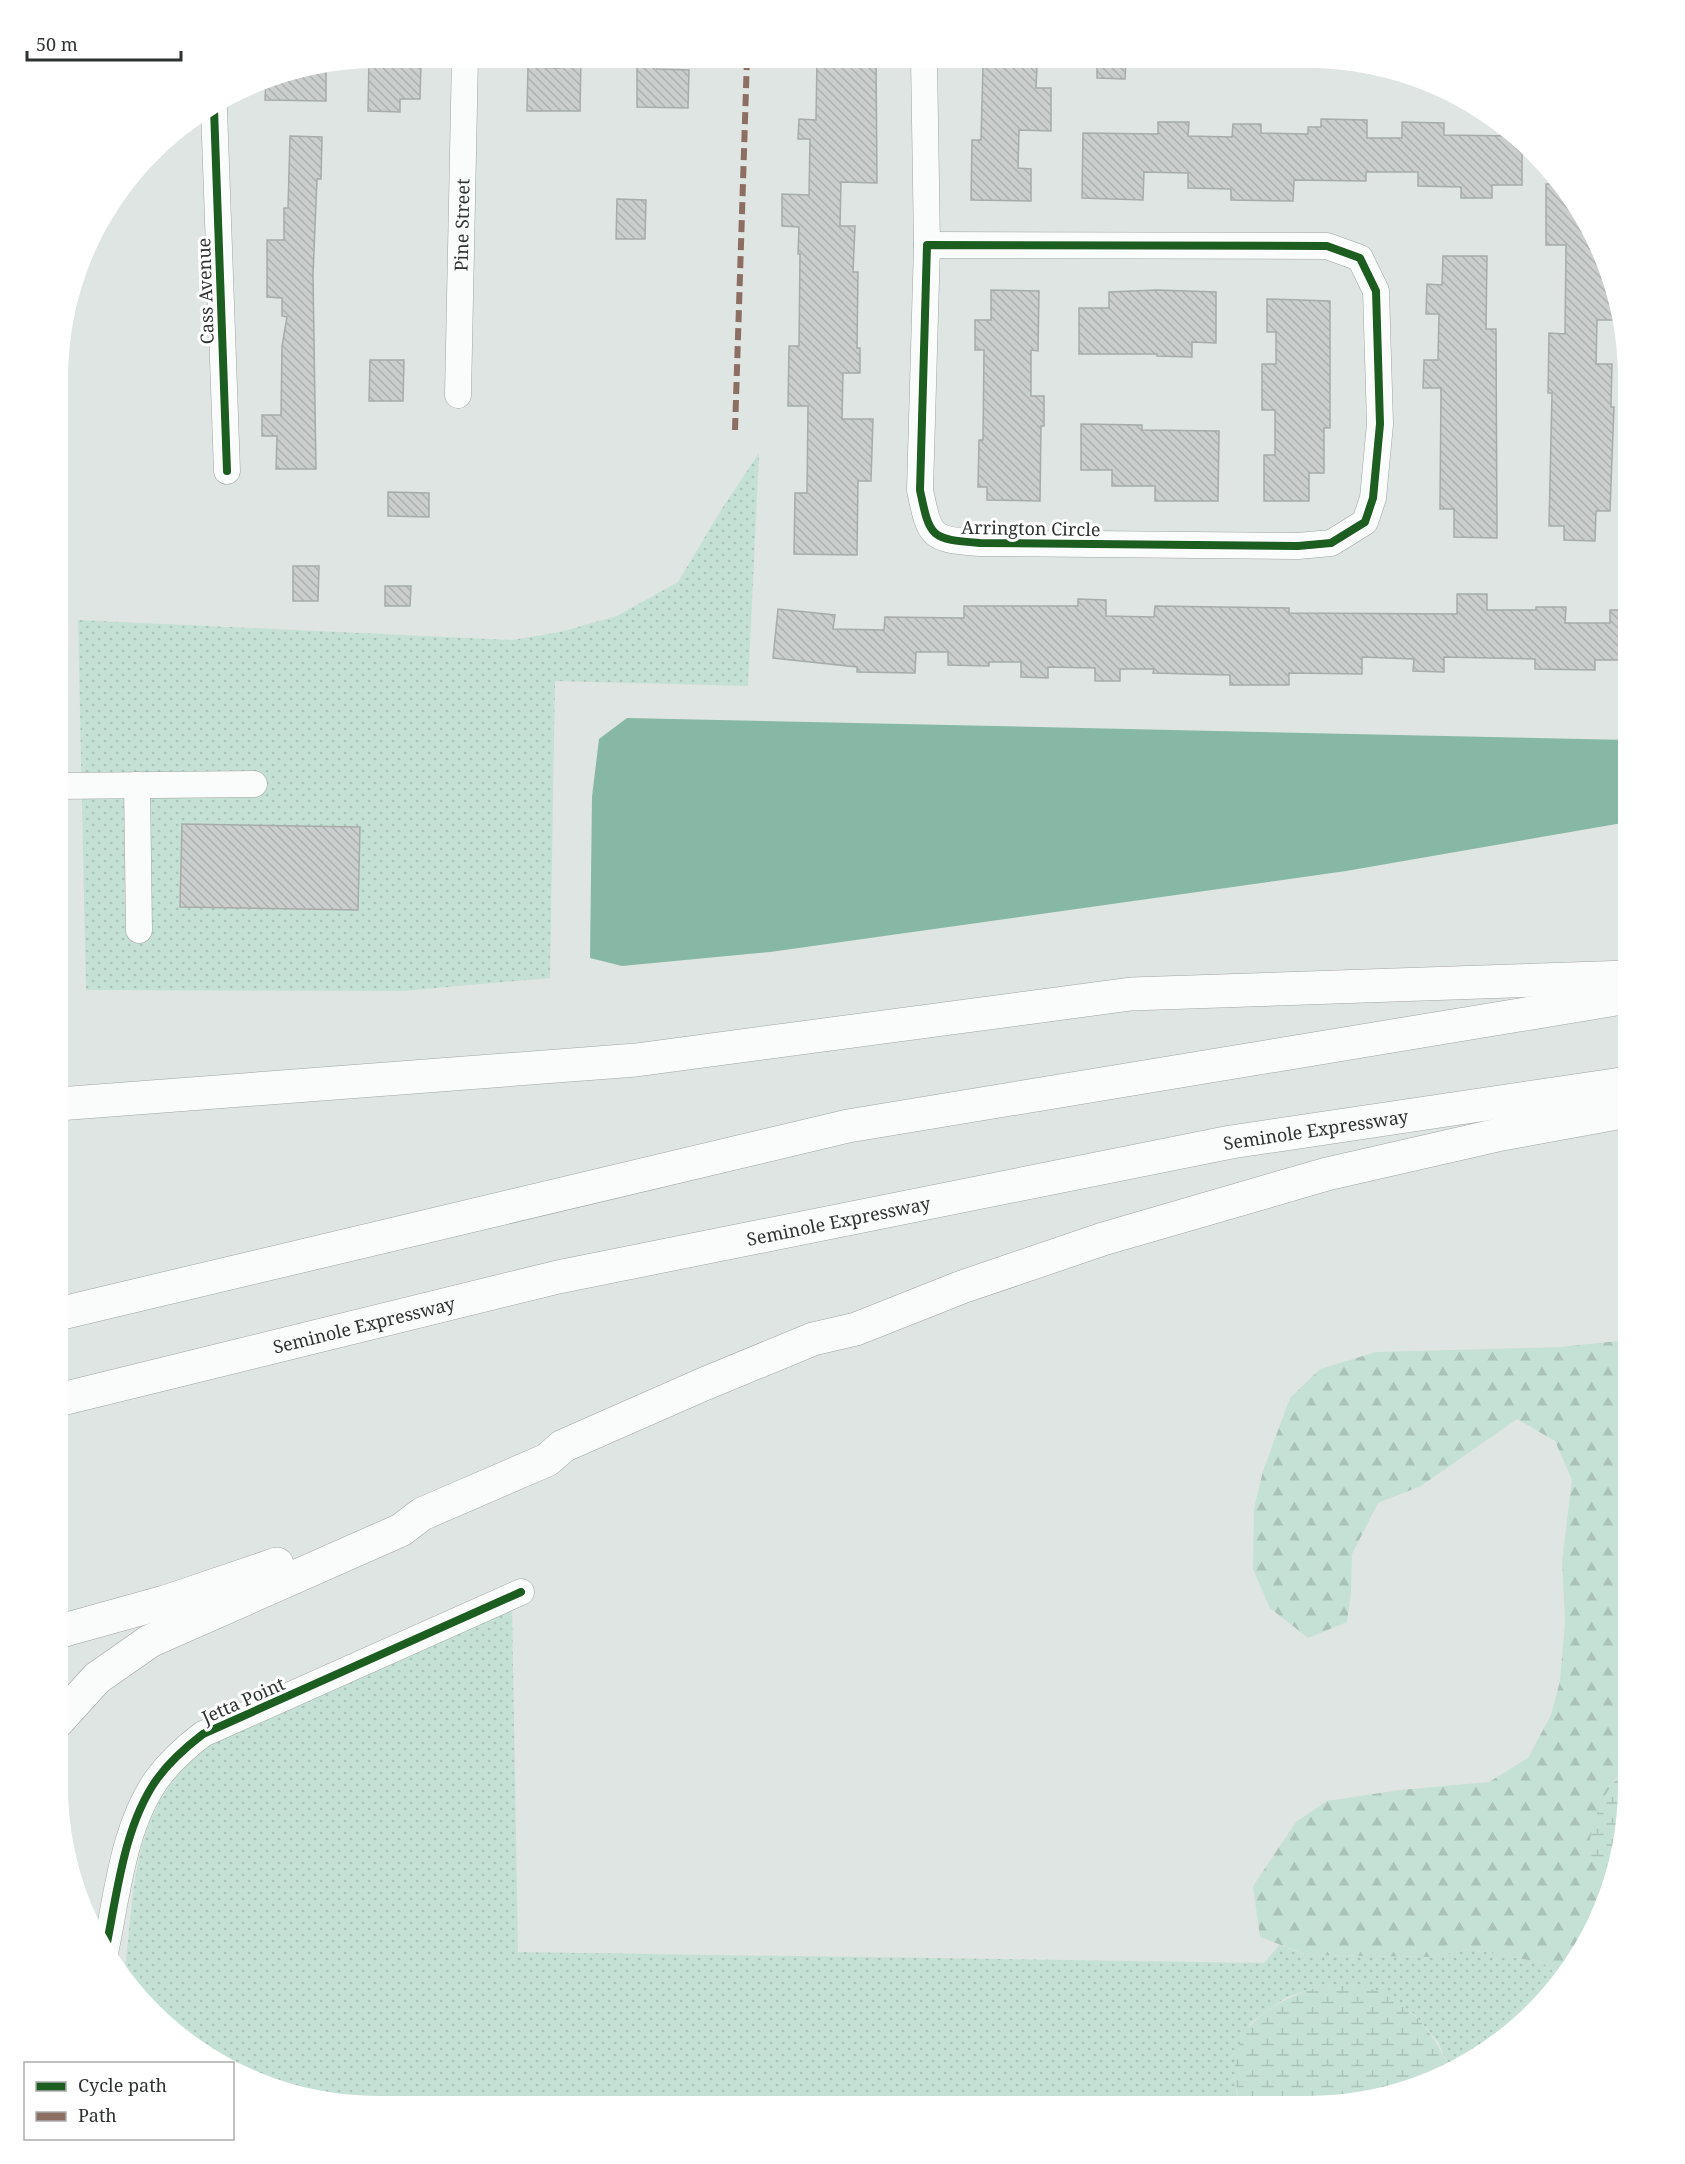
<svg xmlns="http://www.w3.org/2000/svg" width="1685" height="2164" font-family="'Noto Serif',serif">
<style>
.grass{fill:url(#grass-dots)}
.forest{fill:url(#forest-firs)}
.wetland{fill:url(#wetland-marsh)}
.water{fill:#86b8a5}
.building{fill:url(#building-back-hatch);stroke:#a7acaa;stroke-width:1.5}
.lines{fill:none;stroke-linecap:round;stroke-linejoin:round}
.minor-casing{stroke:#a0a4a2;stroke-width:27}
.highway-casing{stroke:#a0a4a2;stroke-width:34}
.minor{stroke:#fafbfb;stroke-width:26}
.highway{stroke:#fafbfb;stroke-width:33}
.quiet{stroke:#8d6e63;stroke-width:6;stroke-dasharray:12 6;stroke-linecap:butt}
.cycleway-casing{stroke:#fff;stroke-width:11}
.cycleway{stroke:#1b5e20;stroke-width:8}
.labels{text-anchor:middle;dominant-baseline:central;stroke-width:6;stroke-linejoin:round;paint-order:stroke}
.street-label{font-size:18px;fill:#2e3230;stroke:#fff}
</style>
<defs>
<pattern id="grass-dots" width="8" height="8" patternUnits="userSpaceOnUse" patternTransform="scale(1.5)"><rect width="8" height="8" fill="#c5e1d5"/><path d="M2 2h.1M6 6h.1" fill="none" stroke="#aac2b7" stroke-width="1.8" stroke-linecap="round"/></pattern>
<pattern id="forest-firs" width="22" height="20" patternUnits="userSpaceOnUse" patternTransform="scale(1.5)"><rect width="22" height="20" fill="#c5e1d5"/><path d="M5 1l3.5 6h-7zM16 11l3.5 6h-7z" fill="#aac2b7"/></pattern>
<pattern id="wetland-marsh" width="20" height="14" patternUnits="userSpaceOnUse" patternTransform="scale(1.5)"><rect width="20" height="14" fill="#c5e1d5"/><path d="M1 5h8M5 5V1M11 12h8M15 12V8" fill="none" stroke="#aac2b7"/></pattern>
<pattern id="building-back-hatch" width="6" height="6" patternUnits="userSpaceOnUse" patternTransform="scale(1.5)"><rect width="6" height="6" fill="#cacecc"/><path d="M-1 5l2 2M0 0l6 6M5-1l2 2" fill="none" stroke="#aeb1b0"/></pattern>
</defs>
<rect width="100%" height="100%" fill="#dfe5e2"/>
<g class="grass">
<polygon points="759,453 748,686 555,681 550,978 402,991 86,990 78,620 512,640 560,632 617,616 678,582 721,510"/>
<path d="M 512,1608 L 518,1952 L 1264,1963 L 1279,1945 L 1307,1955 L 1431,1957 L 1470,1949 L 1543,1963 L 1562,1978 C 1529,2016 1497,2052 1450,2071 L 1439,2043 L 1413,2013 L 1383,1995 L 1320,1986 L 1285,1998 L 1250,2023 L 1236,2091 L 1241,2106 L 356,2106 L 275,2090 L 233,2069 L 232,2064 C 192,2063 147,2008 124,1978 C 136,1885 129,1807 210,1743 Z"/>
</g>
<polygon class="forest" points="1628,1340 1627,1769 1614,1780 1587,1857 1612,1883 1611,1889 1574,1964 1562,1978 1543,1963 1470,1949 1431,1957 1307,1955 1260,1937 1253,1886 1296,1822 1327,1801 1400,1790 1489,1782 1528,1758 1551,1715 1560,1681 1565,1621 1562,1561 1572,1480 1555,1441 1517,1419 1421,1486 1378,1503 1352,1554 1351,1592 1347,1622 1308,1638 1270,1608 1253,1569 1254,1509 1263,1471 1290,1398 1320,1369 1376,1352 1561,1347"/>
<g class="wetland">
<path d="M 1627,1769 L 1627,1807 L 1612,1883 L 1587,1857 C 1592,1824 1600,1791 1627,1769 Z"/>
<path d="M 1320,1986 C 1332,1986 1345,1984 1357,1986 C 1404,1993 1434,2031 1450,2071 L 1391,2096 L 1328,2106 L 1241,2106 C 1219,2035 1259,2007 1320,1986 Z"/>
</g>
<polygon class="water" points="627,718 1628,740 1628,822 1346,871 770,952 622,966 590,958 592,797 599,739"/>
<g class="building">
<polygon points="378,57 404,57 404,62 421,62 420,99 400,99 400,112 368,111 369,58"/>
<polygon points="560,58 581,58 580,111 527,111 528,67 560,68"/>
<polygon points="637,58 658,58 657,69 689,70 688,108 637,107"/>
<polygon points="817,58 876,58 877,183 841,182 840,226 855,226 853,272 858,272 857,348 860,348 860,373 843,373 842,419 873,419 871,481 858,481 857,555 794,554 795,493 807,493 808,406 788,406 789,346 799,346 800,254 798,254 799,227 782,226 782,194 809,195 810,139 798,139 799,119 816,120"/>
<polygon points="1097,59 1126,59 1125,79 1097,78"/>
<polygon points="326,65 326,101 265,100 266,79 274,74"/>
<polygon points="983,67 1037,67 1036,88 1051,88 1051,131 1019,130 1018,168 1031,169 1031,201 971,200 972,140 981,140"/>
<polygon points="1321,119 1367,120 1367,138 1402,138 1402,122 1444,123 1444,135 1514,136 1522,143 1522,185 1492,185 1492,198 1461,198 1461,187 1418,186 1418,172 1366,172 1366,181 1294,180 1293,201 1231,200 1231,189 1188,188 1188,173 1144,172 1143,200 1082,198 1083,133 1158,134 1158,122 1189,122 1188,136 1232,137 1233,124 1261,124 1261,133 1308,134 1308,127 1321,127"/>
<polygon points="290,136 322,137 321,179 317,179 313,275 316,469 276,469 277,436 262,436 262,415 281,415 282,346 287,317 282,316 282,298 267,297 267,240 284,240 284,208 288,208"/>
<polygon points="1546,184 1561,184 1585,218 1617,295 1620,320 1597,320 1596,364 1612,364 1611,407 1614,407 1610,511 1596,511 1595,541 1564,540 1564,526 1549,526 1552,393 1548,393 1549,333 1565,334 1566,245 1546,245"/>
<polygon points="617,199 646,200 645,239 616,239"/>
<polygon points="1443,256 1487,256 1486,329 1496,329 1497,538 1454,537 1454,509 1440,509 1441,388 1423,388 1424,360 1438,360 1439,314 1426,314 1427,284 1442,285"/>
<polygon points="991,290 1039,291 1038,351 1031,350 1031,396 1044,396 1044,426 1041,426 1040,501 987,500 987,487 978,487 979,440 983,440 984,350 975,350 975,320 991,320"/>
<polygon points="1157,290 1216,292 1216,343 1192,342 1192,357 1157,356 1157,354 1079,354 1079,308 1109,308 1109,292"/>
<polygon points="1267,299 1330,301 1330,428 1324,428 1324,473 1309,473 1309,501 1264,501 1264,455 1275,455 1275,410 1262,410 1262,364 1276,364 1276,332 1267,332"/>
<polygon points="370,360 404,360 403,401 369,401"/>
<polygon points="1081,424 1142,425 1142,430 1219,431 1218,501 1155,501 1155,486 1112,486 1112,470 1081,470"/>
<polygon points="388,492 429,493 429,517 388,516"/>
<polygon points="293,566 319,566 318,601 293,601"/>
<polygon points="385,586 411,586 410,606 385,606"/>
<polygon points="1457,594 1487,594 1487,610 1536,610 1536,607 1566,607 1565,623 1610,623 1610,610 1628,610 1628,660 1595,660 1595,670 1535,669 1535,659 1444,657 1444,672 1413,671 1414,659 1362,657 1362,674 1289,673 1289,685 1230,685 1230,675 1153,673 1154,669 1120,669 1120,681 1095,681 1095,668 1048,667 1048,678 1021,677 1021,662 989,662 989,666 948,665 948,652 916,652 915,673 857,672 857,667 773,658 778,609 835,615 833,629 884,630 885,617 964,618 964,606 1078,606 1078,599 1106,600 1106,616 1154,617 1155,606 1289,608 1289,613 1457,614"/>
<polygon points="182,824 360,827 358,910 180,907"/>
</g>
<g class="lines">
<defs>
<g id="minor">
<polyline points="924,59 927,245"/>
<polyline points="214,109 227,471"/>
<path d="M 927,245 L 1327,246 L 1360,258 L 1376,291 L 1380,424 L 1373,498 L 1365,522 L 1331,543 L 1298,546 L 980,543 C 931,539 930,539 920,490 Z"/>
<path id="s1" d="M 458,395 L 465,57"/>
<polyline points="137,785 139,930"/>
<polyline points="59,786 254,784"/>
<path d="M 105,1953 C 117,1896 123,1827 157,1779 C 170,1761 186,1747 203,1734 L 521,1592"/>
</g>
<g id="highway">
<polyline points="58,1104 636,1060 1131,994 1628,977"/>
<polyline points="58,1314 848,1126 1628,997"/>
<path id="s2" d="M 58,1400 L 558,1277 L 1231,1142 L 1628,1083"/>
<polyline points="57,1632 165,1602 277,1564"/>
<polyline points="57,1722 97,1678 150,1641 401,1530 422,1514 547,1460 563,1446 704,1384 813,1339 856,1329 962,1287 1103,1239 1327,1174 1502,1134 1628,1111"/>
</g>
</defs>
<use href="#minor" class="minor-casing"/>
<use href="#highway" class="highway-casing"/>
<use href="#minor" class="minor"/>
<use href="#highway" class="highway"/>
<polyline class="quiet" points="735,430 747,58"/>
<defs>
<g id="cycleway">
<polyline points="214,109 227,471"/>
<path d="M 927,245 L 1327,246 L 1360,258 L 1376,291 L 1380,424 L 1373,498 L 1365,522 L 1331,543 L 1298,546 L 980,543 C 931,539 930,539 920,490 Z"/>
<path d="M 105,1953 C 117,1896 123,1827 157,1779 C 170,1761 186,1747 203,1734 L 521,1592"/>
</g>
</defs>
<use href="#cycleway" class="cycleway-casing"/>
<use href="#cycleway" class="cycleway"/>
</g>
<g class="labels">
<g class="street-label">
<text stroke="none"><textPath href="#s1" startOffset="170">Pine Street</textPath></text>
<text transform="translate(205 291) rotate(-92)">Cass Avenue</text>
<text transform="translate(1031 528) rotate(1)">Arrington Circle</text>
<text stroke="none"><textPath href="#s2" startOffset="1287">Seminole Expressway</textPath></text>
<text stroke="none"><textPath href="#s2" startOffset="801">Seminole Expressway</textPath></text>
<text stroke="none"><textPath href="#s2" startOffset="315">Seminole Expressway</textPath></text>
<text transform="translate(243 1700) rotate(-24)">Jetta Point</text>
</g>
</g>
<path d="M0 0H1685V2164H0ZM378 68H1308A310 310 0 0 1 1618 378V1786A310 310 0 0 1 1308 2096H378A310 310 0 0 1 68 1786V378A310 310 0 0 1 378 68Z" fill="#fff" fill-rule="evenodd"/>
<rect x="24" y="2062" width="210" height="78" fill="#ffffff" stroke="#abadac" stroke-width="1.5"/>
<rect x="36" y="2082" width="30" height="9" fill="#1b5e20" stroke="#abadac" stroke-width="1.5"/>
<text x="78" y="2092" font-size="18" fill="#2e3230">Cycle path</text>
<rect x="36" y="2112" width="30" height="9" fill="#8d6e63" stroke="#abadac" stroke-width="1.5"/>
<text x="78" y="2122" font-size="18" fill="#2e3230">Path</text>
<path d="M27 51v9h154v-9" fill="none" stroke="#2e3230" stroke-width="3"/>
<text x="36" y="51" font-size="18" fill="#2e3230" stroke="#ffffff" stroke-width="4.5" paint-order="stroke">50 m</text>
</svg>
